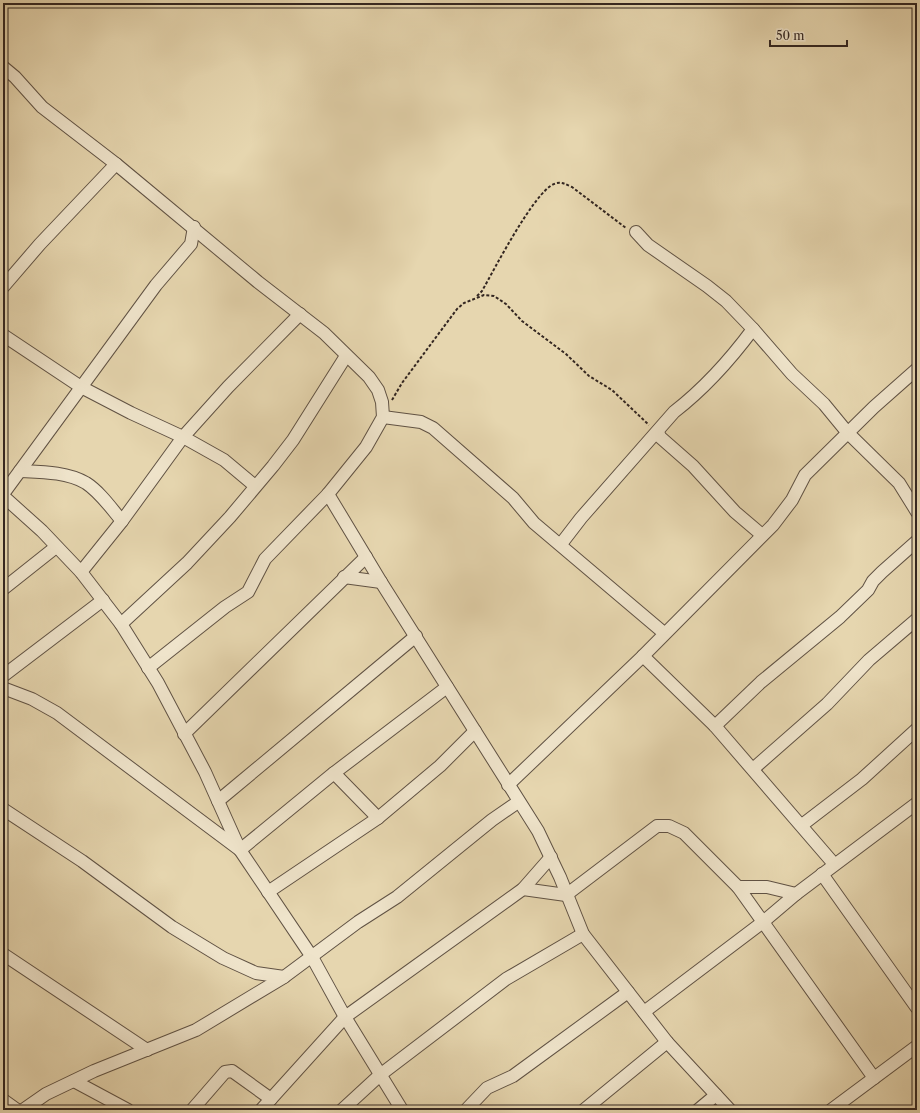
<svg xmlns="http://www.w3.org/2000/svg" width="920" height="1113" font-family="'Libre Caslon Text',serif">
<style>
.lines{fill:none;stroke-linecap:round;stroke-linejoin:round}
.minor-casing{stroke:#605244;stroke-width:14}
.path{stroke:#332621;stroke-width:2;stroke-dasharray:3 2;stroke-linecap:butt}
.minor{stroke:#efe4cb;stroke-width:12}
</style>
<rect width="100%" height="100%" fill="#e6d6af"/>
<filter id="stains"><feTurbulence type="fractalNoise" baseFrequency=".005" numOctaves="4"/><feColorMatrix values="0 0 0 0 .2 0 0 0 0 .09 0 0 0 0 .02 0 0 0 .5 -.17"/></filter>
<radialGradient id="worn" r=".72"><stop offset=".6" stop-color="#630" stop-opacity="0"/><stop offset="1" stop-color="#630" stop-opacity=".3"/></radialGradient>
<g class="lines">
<defs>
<g id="minor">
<polyline points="3,67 15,77 42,107 116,164 258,282 324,333 369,377 378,390 382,402 383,417 366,447 328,494 265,559 248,592 225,607 148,668"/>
<polyline points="636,232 648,245 707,286 726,301 753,329 792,374 824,404 847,432 899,483 917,512"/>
<polyline points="3,287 40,244 116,164"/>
<polyline points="3,335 81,387 131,413 183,437 224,460 255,486"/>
<polyline points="383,417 421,422 433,428 513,498 534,523 664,633"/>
<polyline points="658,432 660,437 693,466 735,512 762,535"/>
<path d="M 20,471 C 42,472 67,472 86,483 C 100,492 111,508 122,521"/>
<polyline points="3,494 156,285 191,244 194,227"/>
<polyline points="328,494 381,582 538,831 560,877 583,934 667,1042 730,1110"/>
<polyline points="3,496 42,531 81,572 121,624 158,683 205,772 240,850 312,957 345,1017 402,1110"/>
<path d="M 561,544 L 581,518 L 674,412 C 705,388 730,360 753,329"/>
<polyline points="81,572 122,521 183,437 228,387 300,314"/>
<polyline points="344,577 381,582"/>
<polyline points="3,589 56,547"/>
<polyline points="121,624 187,563 230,517 273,466 293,440 346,356"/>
<polyline points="643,656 715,726 834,864"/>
<polyline points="3,676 103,600"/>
<polyline points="3,688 32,699 57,713 240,850 334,773 447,687"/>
<polyline points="715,726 761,682 840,617 868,590 873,581 882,572 917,541"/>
<polyline points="184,734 366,557"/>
<polyline points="753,769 827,704 869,660 917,619"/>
<polyline points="334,773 378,818"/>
<polyline points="508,785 643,656 773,525 792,500 805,475 874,407 917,369"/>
<polyline points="218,801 416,636"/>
<polyline points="3,809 82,861 172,927 223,958 256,973 284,977"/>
<polyline points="802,825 862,779 917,729"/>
<polyline points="822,874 917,1008"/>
<polyline points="738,887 767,887 796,894"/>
<polyline points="523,889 566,895 657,826 669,826 684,833 738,887 874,1078"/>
<polyline points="268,892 378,818 440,766 475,731"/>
<polyline points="3,954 147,1050"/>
<polyline points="644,1012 763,922 796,894 917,803"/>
<polyline points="74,1081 128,1110"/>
<polyline points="3,1100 17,1110"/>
<polyline points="467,1109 487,1088 513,1076 628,992"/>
<polyline points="23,1110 46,1094 94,1071 196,1030 284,977 358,922 397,897 492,820 518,802"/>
<polyline points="192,1110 225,1072 232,1071 271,1099"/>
<polyline points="261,1110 345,1017 523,889 551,857"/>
<polyline points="342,1110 380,1075 506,979 583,934"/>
<polyline points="584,1110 667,1042"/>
<polyline points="698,1110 716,1095"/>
<polyline points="831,1110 917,1046"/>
</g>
</defs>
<use href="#minor" class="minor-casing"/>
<g class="path">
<path d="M 477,296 L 482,291 C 494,270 534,192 554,184 C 561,181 565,184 572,187 L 626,228"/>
<polyline points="392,400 402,383 457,309 464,303 484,295 494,296 506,304 522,321 566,354 589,376 612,390 649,425"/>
</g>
<use href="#minor" class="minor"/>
</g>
<rect width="920" height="1113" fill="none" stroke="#e6d6af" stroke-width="16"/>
<rect x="4" y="4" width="912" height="1105" fill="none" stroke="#332621" stroke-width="2"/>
<rect x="8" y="8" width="904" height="1097" fill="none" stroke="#332621"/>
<path d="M770 40v6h77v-6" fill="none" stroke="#332621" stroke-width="2"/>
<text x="776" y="40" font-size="12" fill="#332621" stroke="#efe4cb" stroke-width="3" paint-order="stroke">50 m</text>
<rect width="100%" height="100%" filter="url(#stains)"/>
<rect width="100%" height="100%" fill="url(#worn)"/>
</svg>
